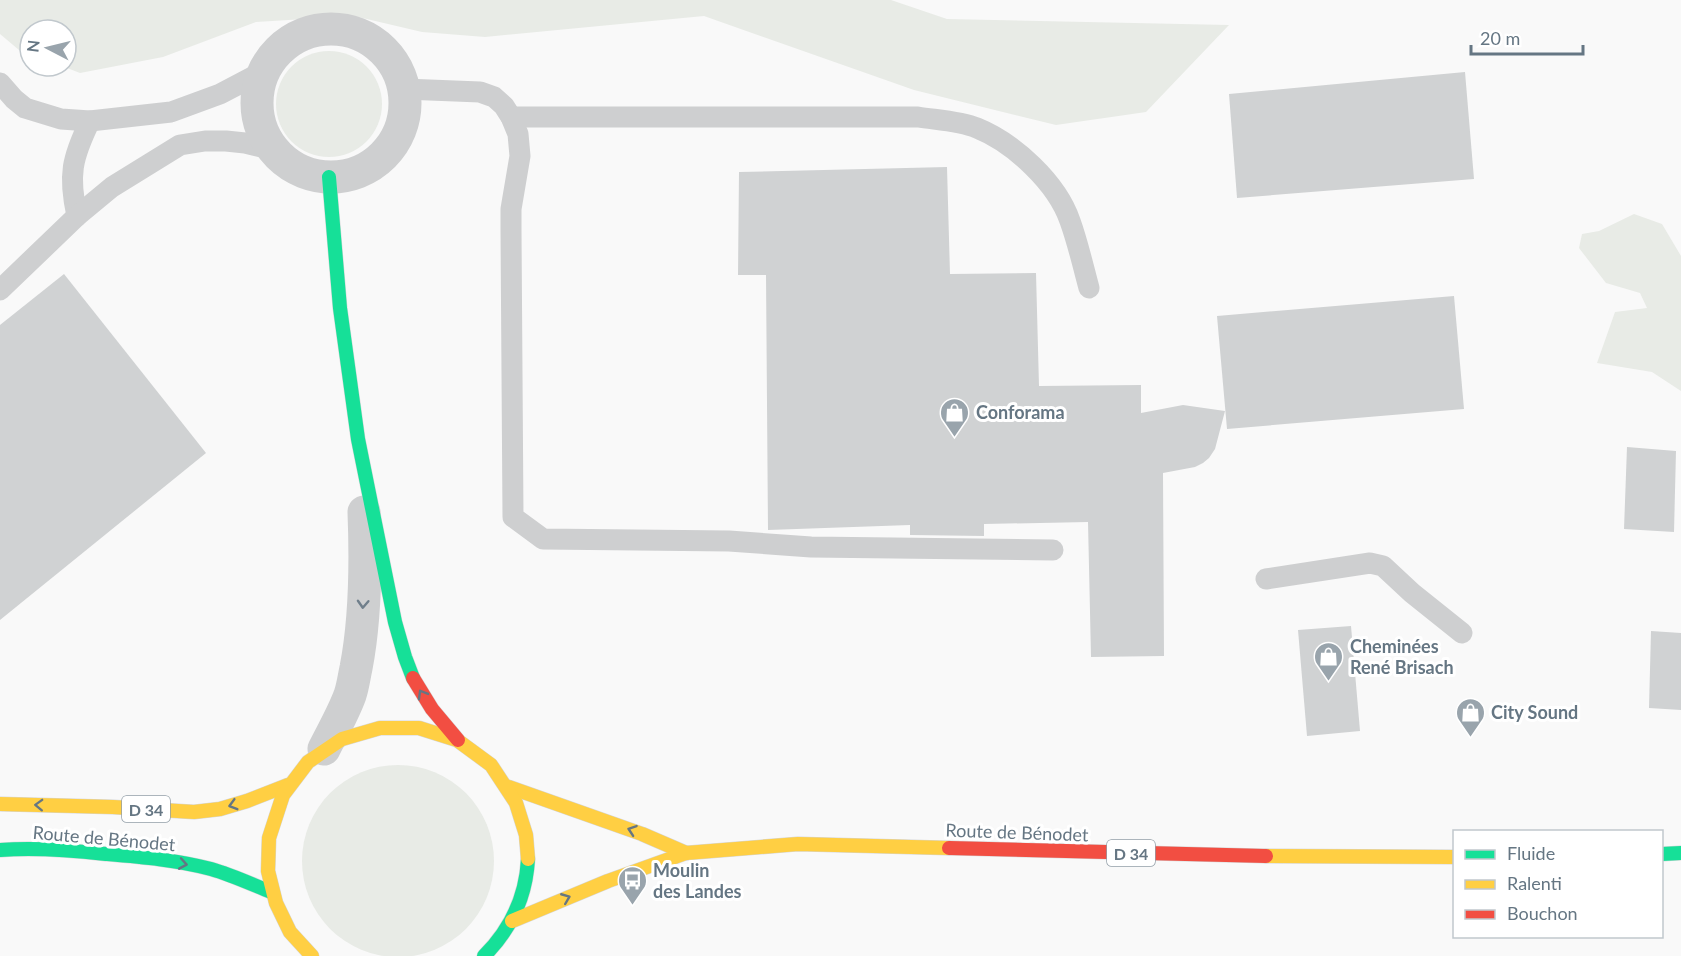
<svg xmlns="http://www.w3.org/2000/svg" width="1681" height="956" font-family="Lato,sans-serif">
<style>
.green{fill:#e8ebe6}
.building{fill:#d0d2d3}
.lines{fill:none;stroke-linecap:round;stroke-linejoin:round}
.fast-casing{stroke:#d5d6d7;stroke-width:15}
.slow-casing{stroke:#d5d6d7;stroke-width:15}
.jam-casing{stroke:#d5d6d7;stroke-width:15}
.lane{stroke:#cecfd0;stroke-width:21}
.street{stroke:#cecfd0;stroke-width:33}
.fast{stroke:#16e098;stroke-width:14}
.slow{stroke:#ffcf43;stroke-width:14}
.jam{stroke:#f24e42;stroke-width:14}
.oneway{stroke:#707f8b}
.oneway2{stroke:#657683}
.labels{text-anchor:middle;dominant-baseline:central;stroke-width:6;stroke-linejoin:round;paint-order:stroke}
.shield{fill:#fff;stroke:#939fa8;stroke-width:1.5}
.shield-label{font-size:16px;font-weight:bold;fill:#657683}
.poi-label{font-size:18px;font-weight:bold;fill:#657683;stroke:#fff;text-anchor:start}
.street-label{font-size:18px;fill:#657683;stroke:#fff}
</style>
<rect width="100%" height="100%" fill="#f9f9f9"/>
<g class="green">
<polygon points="0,0 891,0 947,19 1229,25 1146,112 1056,125 914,90 704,16 485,37 422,32 354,16 256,22 163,57 80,73 62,66 66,66 66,30 30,30 30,54 19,50 0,34"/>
<circle cx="329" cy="104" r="53"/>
<polygon points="1634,214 1662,224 1681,256 1681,391 1652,372 1597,363 1615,312 1647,308 1640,293 1606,283 1579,248 1582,234 1599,231"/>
<circle cx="398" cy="861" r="96"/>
</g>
<g class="building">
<polygon points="1465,72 1474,179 1237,198 1229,94"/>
<polygon points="947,167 950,274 1036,273 1039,386 1141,385 1141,413 1183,405 1225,411 1215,449 1209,458 1203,463 1195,467 1163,473 1164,656 1091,657 1088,522 984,524 984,536 910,535 910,525 768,530 766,275 738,275 739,172"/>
<polygon points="64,274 206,453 0,620 0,325"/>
<polygon points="1454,296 1464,409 1227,429 1217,316"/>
<polygon points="1627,447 1676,451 1674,532 1624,529"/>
<polygon points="1351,626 1360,731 1307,736 1298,630"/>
<polygon points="1651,631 1681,633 1681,710 1649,708"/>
</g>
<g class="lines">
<defs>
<g id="fast">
<polyline points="329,177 340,308 358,439 395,622 405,657 413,678"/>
<path d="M 0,850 C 35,847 71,850 106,854 C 141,857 177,860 211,869 C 232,875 251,884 271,892"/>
<polyline points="1662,854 1681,853"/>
<path d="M 484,956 C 511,929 526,897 528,859"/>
</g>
<g id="slow">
<polyline points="509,787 642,834 686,853"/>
<polyline points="0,804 113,807 194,812 220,809 247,801 288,785"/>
<polyline points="1266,856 1454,857"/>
<polyline points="512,921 608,881 686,853 798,844 949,848"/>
<polyline points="312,956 290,932 276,903 268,871 269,838 283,795 308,762 342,739 380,728 419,728 457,740 491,765 516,803 526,835 528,859"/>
</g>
<g id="jam">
<polyline points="413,678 432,709 458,740"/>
<polyline points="949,848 1266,856"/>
</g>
</defs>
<use href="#fast" class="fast-casing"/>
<use href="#slow" class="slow-casing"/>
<use href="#jam" class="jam-casing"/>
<g class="lane">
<polyline points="0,83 14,99 25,108 61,119 90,121 171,112 220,94 264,71"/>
<polyline points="404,89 480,92 494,97 504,106 511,117 518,134 520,156 511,209 511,230 513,517 543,539 729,541 811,547 1053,550"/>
<path d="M 511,117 L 918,117 C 937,120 960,121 977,128 C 1014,143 1057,183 1070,221 C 1078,243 1083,266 1089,288"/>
<path d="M 77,216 C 68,175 72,158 90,121"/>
<polyline points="0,290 77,216 112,187 180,145 205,141 226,141 245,143 274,150"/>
<polyline points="1266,579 1370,563 1383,566 1412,593 1462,633"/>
</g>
<g class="street">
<circle cx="331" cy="103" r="74"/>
<path d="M 324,749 C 333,731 343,714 350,695 C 353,686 354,677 356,668 C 366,617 366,563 364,512"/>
</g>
<use href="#fast" class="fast"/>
<use href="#slow" class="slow"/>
<use href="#jam" class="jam"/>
</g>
<defs><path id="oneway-chevron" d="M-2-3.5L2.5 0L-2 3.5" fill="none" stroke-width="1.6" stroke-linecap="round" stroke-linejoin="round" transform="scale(1.5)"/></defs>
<use class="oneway" href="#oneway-chevron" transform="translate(363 604) rotate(93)"/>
<g class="oneway2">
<use href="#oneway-chevron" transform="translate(422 694) rotate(-120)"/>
<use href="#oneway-chevron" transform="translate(39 805) rotate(-178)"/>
<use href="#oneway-chevron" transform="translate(233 805) rotate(164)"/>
<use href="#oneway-chevron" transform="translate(632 830) rotate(-161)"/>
<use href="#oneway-chevron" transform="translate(183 864) rotate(10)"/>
<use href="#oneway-chevron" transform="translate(566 898) rotate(-22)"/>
</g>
<defs>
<symbol id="shop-pin" viewBox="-11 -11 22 30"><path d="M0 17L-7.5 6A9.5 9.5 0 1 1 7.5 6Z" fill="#99a4ac" stroke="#fff"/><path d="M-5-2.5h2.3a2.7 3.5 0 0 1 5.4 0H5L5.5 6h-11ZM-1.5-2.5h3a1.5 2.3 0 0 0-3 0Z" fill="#fff"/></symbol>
<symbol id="bus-pin" viewBox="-11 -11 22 30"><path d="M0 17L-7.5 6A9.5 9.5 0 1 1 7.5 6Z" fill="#99a4ac" stroke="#fff"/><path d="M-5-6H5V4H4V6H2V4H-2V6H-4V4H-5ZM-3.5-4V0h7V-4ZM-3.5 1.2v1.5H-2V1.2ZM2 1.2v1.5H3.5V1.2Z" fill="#fff"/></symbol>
</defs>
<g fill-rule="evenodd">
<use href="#shop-pin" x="938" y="396" width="33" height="45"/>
<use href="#shop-pin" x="1312" y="640" width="33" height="45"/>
<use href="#shop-pin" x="1454" y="696" width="33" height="45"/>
<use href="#bus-pin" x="616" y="864" width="33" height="45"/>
</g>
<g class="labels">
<g class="shield">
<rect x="122" y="796" width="48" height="26" rx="4.5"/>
<rect x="1107" y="840" width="48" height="26" rx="4.5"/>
</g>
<g class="shield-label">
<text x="146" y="809">D 34</text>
<text x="1131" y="853">D 34</text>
</g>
<g class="poi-label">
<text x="976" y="412">Conforama</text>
<text x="1350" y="646">Cheminées<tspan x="1350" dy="21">René Brisach</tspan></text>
<text x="1491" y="712">City Sound</text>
<text x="653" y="870">Moulin<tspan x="653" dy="21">des Landes</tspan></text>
</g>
<g class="street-label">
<text transform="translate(1017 832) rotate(2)">Route de Bénodet</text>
<text transform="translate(104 838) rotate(5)">Route de Bénodet</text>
</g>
</g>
<rect x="1453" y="830" width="210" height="108" fill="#ffffff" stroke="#c1c8cd" stroke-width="1.5"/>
<rect x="1465" y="850" width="30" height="9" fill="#16e098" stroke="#c1c8cd" stroke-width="1.5"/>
<text x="1507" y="860" font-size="18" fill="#657683">Fluide</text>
<rect x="1465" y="880" width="30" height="9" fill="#ffcf43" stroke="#c1c8cd" stroke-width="1.5"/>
<text x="1507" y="890" font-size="18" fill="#657683">Ralenti</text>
<rect x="1465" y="910" width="30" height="9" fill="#f24e42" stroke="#c1c8cd" stroke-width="1.5"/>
<text x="1507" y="920" font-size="18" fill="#657683">Bouchon</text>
<g transform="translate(48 48) rotate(277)"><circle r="28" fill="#ffffff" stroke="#c1c8cd" stroke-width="1.5"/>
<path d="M0-4.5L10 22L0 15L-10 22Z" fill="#99a4ac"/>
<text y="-9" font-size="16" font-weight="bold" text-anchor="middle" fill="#657683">N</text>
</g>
<path d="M1471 45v9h112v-9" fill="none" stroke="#657683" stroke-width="3"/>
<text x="1480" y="45" font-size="18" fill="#657683" stroke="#ffffff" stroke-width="4.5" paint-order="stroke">20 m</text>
</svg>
